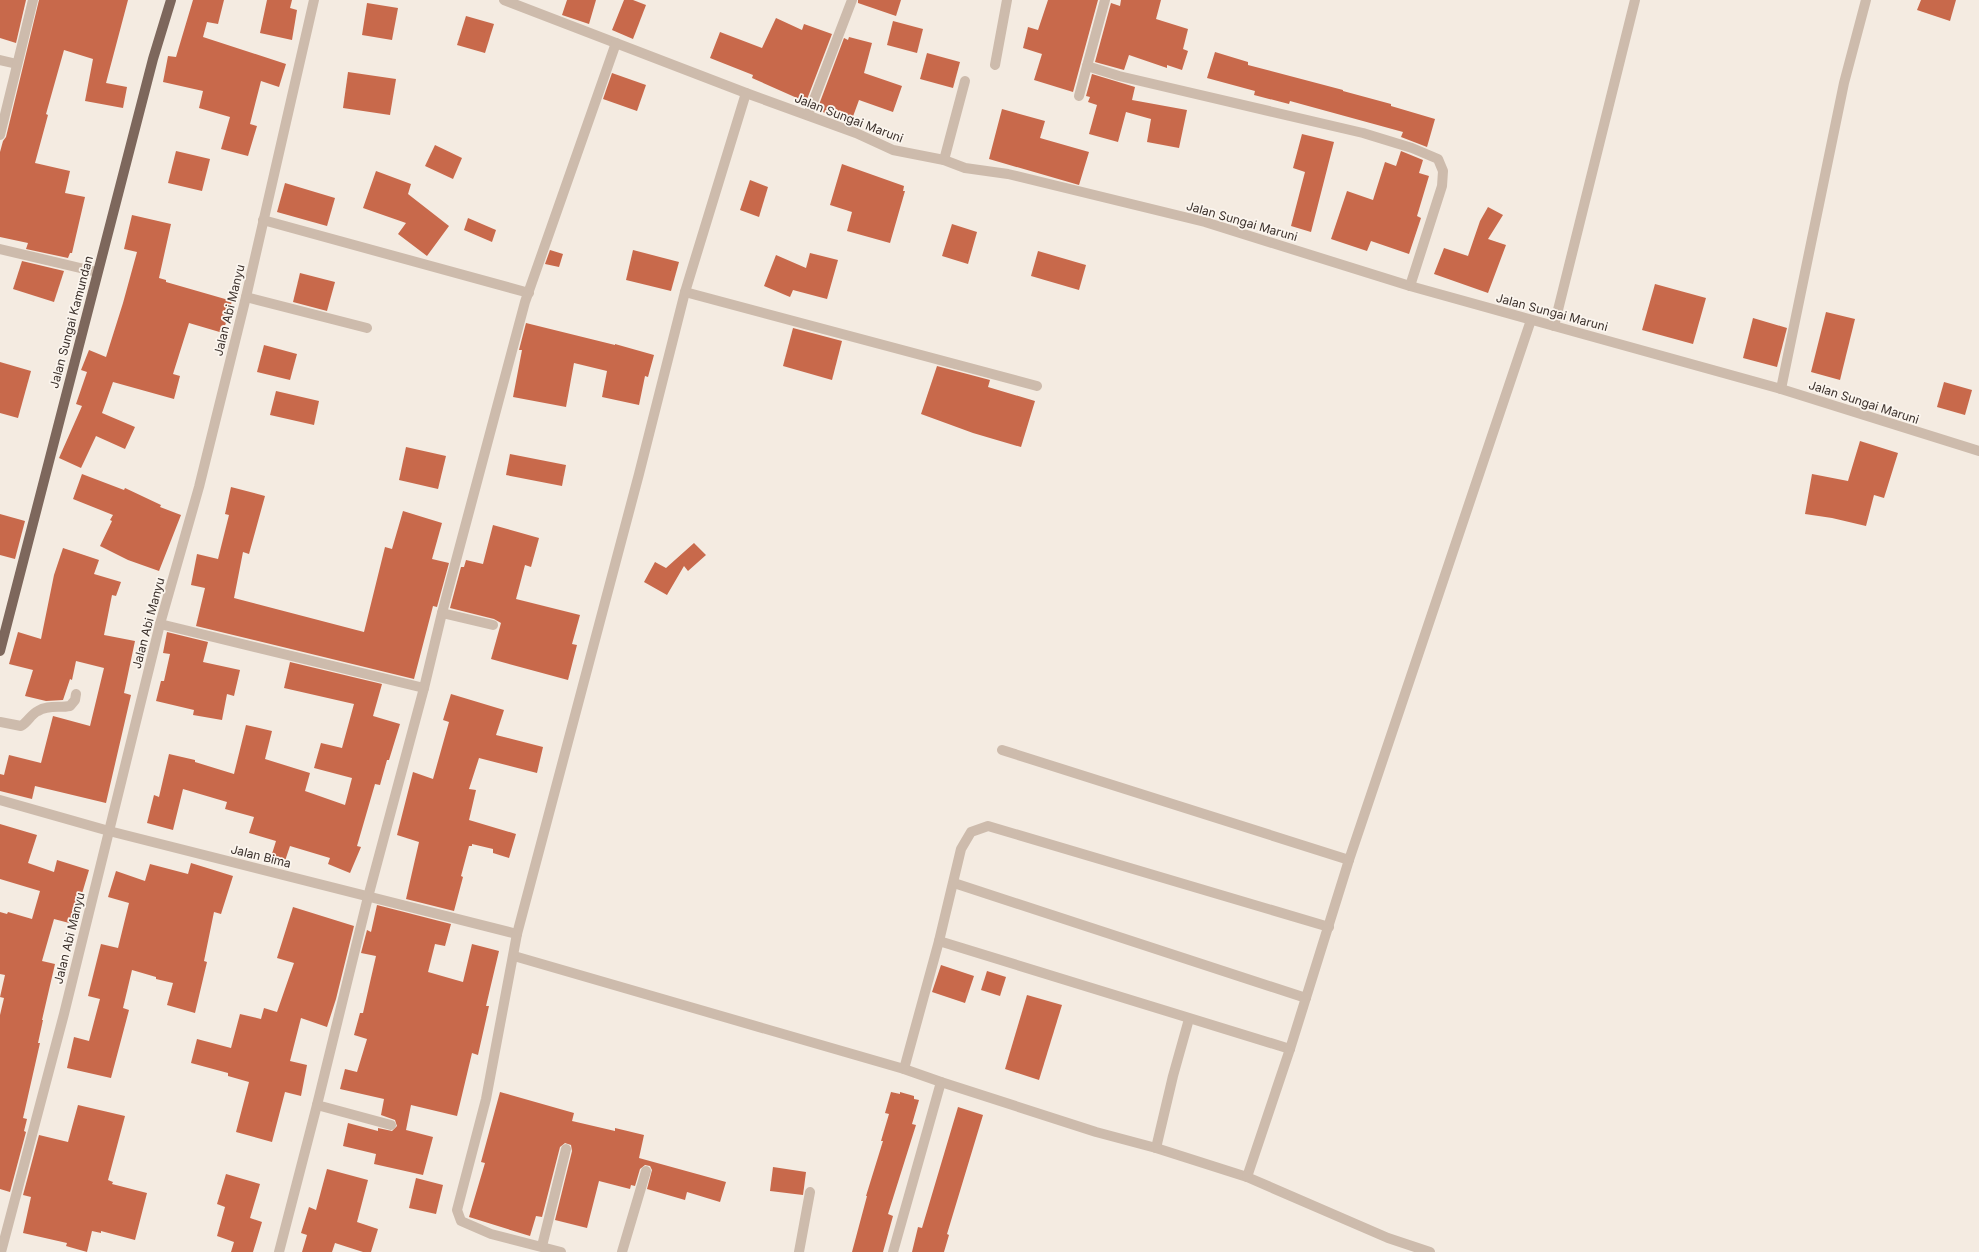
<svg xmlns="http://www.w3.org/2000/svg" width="1979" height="1252" font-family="Inter,sans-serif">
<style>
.building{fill:#c8694b}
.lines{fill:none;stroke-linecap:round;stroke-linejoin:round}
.minor{stroke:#cdbbac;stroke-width:10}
.major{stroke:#7d675c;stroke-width:10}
.labels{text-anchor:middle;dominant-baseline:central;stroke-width:3.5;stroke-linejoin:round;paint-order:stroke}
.street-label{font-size:12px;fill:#3b302b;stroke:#fbf5ee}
</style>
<rect width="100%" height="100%" fill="#f4ebe1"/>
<g class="building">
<polygon points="0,0 26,0 16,43 0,38"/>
<polygon points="39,0 128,0 106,83 127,87 123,108 85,101 93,59 64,50 46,114 48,115 35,163 70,171 65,193 85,197 72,253 70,253 68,258 26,249 28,243 0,237 0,152 3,141 6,137"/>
<polygon points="193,0 224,0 218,24 207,22 203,37 286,64 279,87 261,81 250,124 257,126 248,156 221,149 230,117 199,108 203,91 163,82 168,56 176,57"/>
<polygon points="267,0 292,0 290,8 297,10 292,40 260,33"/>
<polygon points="567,0 596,0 589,24 562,15"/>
<polygon points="624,0 633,0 646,5 633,39 612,30"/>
<polygon points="858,0 901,0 896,16 858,3"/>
<polygon points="1048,0 1098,0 1073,92 1034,80 1042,54 1023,48 1028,27 1038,30"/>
<polygon points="1121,0 1161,0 1156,19 1188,29 1183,49 1188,51 1182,70 1167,65 1167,68 1129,55 1124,70 1095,62 1111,3 1120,6"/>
<polygon points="1921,0 1956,0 1950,21 1917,10"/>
<polygon points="367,3 398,8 392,40 362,35"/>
<polygon points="466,16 494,24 485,53 457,45"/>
<polygon points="776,18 802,30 804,24 832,34 806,102 752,78 753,75 710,58 720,32 762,48"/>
<polygon points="893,21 923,29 917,53 887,45"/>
<polygon points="849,37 872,43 864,73 902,86 893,112 859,100 851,122 817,110 844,38 848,40"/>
<polygon points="1215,52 1248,62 1248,65 1343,90 1343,91 1391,104 1391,106 1435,119 1427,147 1401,137 1403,132 1290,101 1289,104 1254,95 1255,91 1207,78"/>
<polygon points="927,53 960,62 953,88 920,79"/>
<polygon points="348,72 396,79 390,115 343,108"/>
<polygon points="612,73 646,85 637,111 603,99"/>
<polygon points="1092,74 1135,87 1132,100 1187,110 1179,148 1147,142 1151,119 1126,112 1118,142 1089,134 1097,105 1088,102 1090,97 1086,96"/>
<polygon points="1002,109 1045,121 1040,138 1089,152 1079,185 989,159"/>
<polygon points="1302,134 1334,142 1311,232 1291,226 1305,172 1293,168"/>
<polygon points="435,145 462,158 453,179 425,166"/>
<polygon points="176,151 210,159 202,191 168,183"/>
<polygon points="1401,151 1423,160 1419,173 1429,176 1417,216 1421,218 1409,254 1371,241 1367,251 1331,239 1347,191 1373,200 1385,162 1396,166"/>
<polygon points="842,164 904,186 903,191 905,191 890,243 847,231 852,212 830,205"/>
<polygon points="376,171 411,184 408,194 449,226 427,256 398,234 406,223 363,208"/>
<polygon points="750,180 768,187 759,217 740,210"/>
<polygon points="285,183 335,198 327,226 277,212"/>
<polygon points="1488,207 1503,215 1488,239 1506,245 1488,293 1434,274 1444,248 1468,256 1480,221"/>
<polygon points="132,215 171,224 159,278 166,280 166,282 232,301 223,333 189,323 173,374 180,376 174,399 113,382 102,413 135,427 125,449 96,436 81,468 59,458 82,406 76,404 87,372 81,370 89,350 106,357 123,303 137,252 124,249"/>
<polygon points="468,218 496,230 492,242 464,230"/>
<polygon points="952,224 977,232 968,264 942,256"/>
<polygon points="550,250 563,254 559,267 545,264"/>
<polygon points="633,250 679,262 671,291 626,280"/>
<polygon points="1038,251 1086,265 1079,290 1031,276"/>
<polygon points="810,253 838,260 827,299 793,290 790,297 764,286 776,255 806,268"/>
<polygon points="22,261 64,271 54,302 13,289"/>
<polygon points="300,273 335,282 327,311 293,302"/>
<polygon points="1655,284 1706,298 1693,344 1642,330"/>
<polygon points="1826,312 1855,319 1840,380 1811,372"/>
<polygon points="1753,318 1787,328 1777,367 1743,358"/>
<polygon points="526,323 615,345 615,344 654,355 648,377 645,376 639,405 602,397 607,371 574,363 566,407 513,397 522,350 519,350"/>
<polygon points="793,328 842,341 832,380 783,366"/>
<polygon points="264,345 297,354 290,380 257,372"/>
<polygon points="0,362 31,371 18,418 0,413"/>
<polygon points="937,366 990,380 988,387 1035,401 1021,447 973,433 921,414"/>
<polygon points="1944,382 1972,390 1965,415 1937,407"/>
<polygon points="276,391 319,401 314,425 270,415"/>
<polygon points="1860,441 1898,453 1884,498 1874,495 1866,526 1832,518 1805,514 1812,474 1848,481"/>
<polygon points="406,447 446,456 438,489 399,480"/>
<polygon points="510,454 566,465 562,486 506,475"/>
<polygon points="82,474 124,490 125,488 161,505 160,507 181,515 159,571 128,560 100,546 112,521 110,520 113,515 73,499"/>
<polygon points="231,487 265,496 249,554 243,552 234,598 364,632 385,547 392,549 403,511 442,523 432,559 449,563 437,607 433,606 414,679 196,626 205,588 191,585 197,554 218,559 229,515 225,514"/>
<polygon points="0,514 25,521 15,559 0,555"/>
<polygon points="493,525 539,538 531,567 525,565 516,599 580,615 572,644 577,645 568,680 491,659 501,623 494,619 450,608 461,567 464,567 466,560 483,564"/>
<polygon points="694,543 706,555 688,571 684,566 667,595 644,582 655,562 666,568"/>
<polygon points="63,548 99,560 94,574 121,582 116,596 112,595 104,635 135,641 124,693 131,695 106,803 35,786 32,799 0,791 0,774 4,775 9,755 41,763 53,716 90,726 104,668 76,661 72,680 70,679 63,700 46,701 25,696 33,670 9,664 18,632 41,639 54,575"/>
<polygon points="167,632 208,642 203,662 240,670 234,696 227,694 222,720 193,715 194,710 156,701 161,681 164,681 170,654 163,653"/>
<polygon points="290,662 382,684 373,716 400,724 389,760 387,760 380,785 375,784 357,846 361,847 350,873 328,864 330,858 290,846 285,861 271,857 276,841 249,833 254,817 225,809 227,802 183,789 173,830 147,823 154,795 159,797 169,754 195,760 195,762 234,774 246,725 272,731 265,759 310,773 305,791 345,805 352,778 314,768 321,743 342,748 354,704 284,688"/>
<polygon points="451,694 504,710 496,735 543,747 537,773 479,758 469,789 476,790 469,820 516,834 509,858 493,853 493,849 472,844 472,846 469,846 461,876 463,877 454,911 406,899 419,842 397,835 413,772 433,779 449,722 443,720"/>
<polygon points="0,824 37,835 28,863 54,872 57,860 89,870 73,924 54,919 42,961 55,964 42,1020 43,1020 38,1043 40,1043 23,1118 27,1119 24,1131 26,1132 10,1192 0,1189 0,1015 4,998 0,997 5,975 0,974 0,912 7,914 8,912 32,919 40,891 0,879"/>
<polygon points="191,863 233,876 221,914 214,912 204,961 207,962 195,1013 167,1005 173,983 156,979 156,977 132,970 123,1008 129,1010 111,1078 67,1068 74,1037 89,1041 100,999 88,996 101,944 118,948 129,903 108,897 116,871 145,881 150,864 188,874"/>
<polygon points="377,905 451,924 445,946 435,944 428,972 463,982 472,944 499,951 486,1006 489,1006 478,1055 472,1053 457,1116 411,1105 406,1130 433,1137 423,1175 374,1164 376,1154 343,1146 348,1123 378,1131 378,1128 392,1131 397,1126 395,1120 381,1115 384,1099 340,1089 345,1069 357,1072 367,1039 354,1035 360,1013 363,1013 376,956 361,953 367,930 371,932"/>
<polygon points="293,907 354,926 336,999 327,1027 301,1018 290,1061 307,1065 301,1096 285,1092 272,1142 236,1132 249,1082 228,1076 228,1073 191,1063 197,1039 231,1048 240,1014 261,1019 264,1008 277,1012 294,963 277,958"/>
<polygon points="941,965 974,976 965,1003 932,992"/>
<polygon points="987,971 1006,977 1000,996 981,990"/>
<polygon points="1027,995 1062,1005 1039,1080 1005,1069"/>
<polygon points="500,1092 574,1113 572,1121 615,1131 615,1128 644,1135 639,1158 726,1182 720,1202 687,1192 685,1200 647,1189 652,1170 650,1166 645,1165 640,1169 635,1186 631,1185 630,1189 599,1181 587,1228 555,1220 572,1151 571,1145 565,1143 560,1147 542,1217 536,1216 530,1236 469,1217 485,1163 481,1162"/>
<polygon points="891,1092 900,1094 900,1092 914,1096 914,1099 919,1100 912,1124 916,1125 888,1214 893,1216 883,1252 852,1252 867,1196 866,1196 883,1141 881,1141 889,1114 885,1113"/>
<polygon points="78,1105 125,1116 108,1180 113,1182 112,1184 147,1193 135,1240 101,1231 101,1233 92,1231 87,1252 66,1246 67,1243 23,1233 31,1197 23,1195 39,1135 68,1142"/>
<polygon points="958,1107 983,1115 947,1234 949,1235 944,1252 912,1252 918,1227 922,1228"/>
<polygon points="773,1167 806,1172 803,1195 770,1191"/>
<polygon points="327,1169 368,1180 357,1222 378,1229 371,1252 363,1252 335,1243 332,1252 302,1252 307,1235 301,1233 309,1207 316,1210"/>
<polygon points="226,1174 260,1184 250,1218 262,1222 253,1252 231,1252 234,1242 217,1236 225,1207 217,1204"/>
<polygon points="416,1178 443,1185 436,1214 409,1208"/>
</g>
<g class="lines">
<g class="minor">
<polyline points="504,0 746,93 856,133 893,150 944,160 965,168 1008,174 1205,222 1410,286 1781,389 1979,451"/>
<polyline points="1105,0 1087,66 1119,76 1363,133 1412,148 1438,159 1443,171 1442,186 1410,286"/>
<polyline points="0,60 17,64"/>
<polyline points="995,65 1007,0"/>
<polyline points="1079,96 1087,66"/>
<polyline points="808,115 852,0"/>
<polyline points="0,135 33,0"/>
<polyline points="944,160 965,81"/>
<polyline points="263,220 529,293"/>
<polyline points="0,249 97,272"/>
<polyline points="685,292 1037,386"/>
<polyline points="246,297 367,328"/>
<polyline points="1554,326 1635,0"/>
<polyline points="1781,389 1844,83 1866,0"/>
<polyline points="442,613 525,302 616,43"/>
<polyline points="160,624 424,688"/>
<path d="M 0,722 L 21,726 C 28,722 31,714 38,711 C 47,705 60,708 70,706 L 75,700 L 76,694"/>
<polyline points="1002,750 1349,860"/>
<polyline points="0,800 109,831 517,934"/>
<polyline points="954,883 1306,998"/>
<polyline points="939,941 1290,1049"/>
<polyline points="514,956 904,1069 941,1082 1096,1132 1156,1148 1247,1177 1388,1238 1430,1252"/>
<polyline points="904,1069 939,941 961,849 971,832 988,826 1329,927"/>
<polyline points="391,1125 317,1105 368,897 424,688 442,613 493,625"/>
<polyline points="1156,1148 1173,1076 1189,1019"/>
<polyline points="1247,1177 1290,1049 1349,860 1531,320"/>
<polyline points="542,1246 566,1149"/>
<polyline points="1,1252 64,1014 160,624 199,487 246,297 314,0"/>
<polyline points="279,1252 317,1105"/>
<polyline points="561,1252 491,1234 461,1221 457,1210 486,1099 517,934 639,474 685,292 746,93"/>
<polyline points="622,1252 646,1171"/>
<polyline points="799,1252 810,1192"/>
<polyline points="893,1252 941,1082"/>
</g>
<polyline class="major" points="0,651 153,59 171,0"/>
</g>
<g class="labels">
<g class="street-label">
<text transform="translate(849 118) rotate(21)">Jalan Sungai Maruni</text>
<text transform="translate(1242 221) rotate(16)">Jalan Sungai Maruni</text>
<text transform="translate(229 310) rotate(-76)">Jalan Abi Manyu</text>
<text transform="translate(1552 312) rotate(15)">Jalan Sungai Maruni</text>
<text transform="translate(71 322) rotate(-75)">Jalan Sungai Kamundan</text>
<text transform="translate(1864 402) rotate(18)">Jalan Sungai Maruni</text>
<text transform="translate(148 623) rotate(-75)">Jalan Abi Manyu</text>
<text transform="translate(261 856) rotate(14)">Jalan Bima</text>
<text transform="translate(69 938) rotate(-76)">Jalan Abi Manyu</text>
</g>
</g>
</svg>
